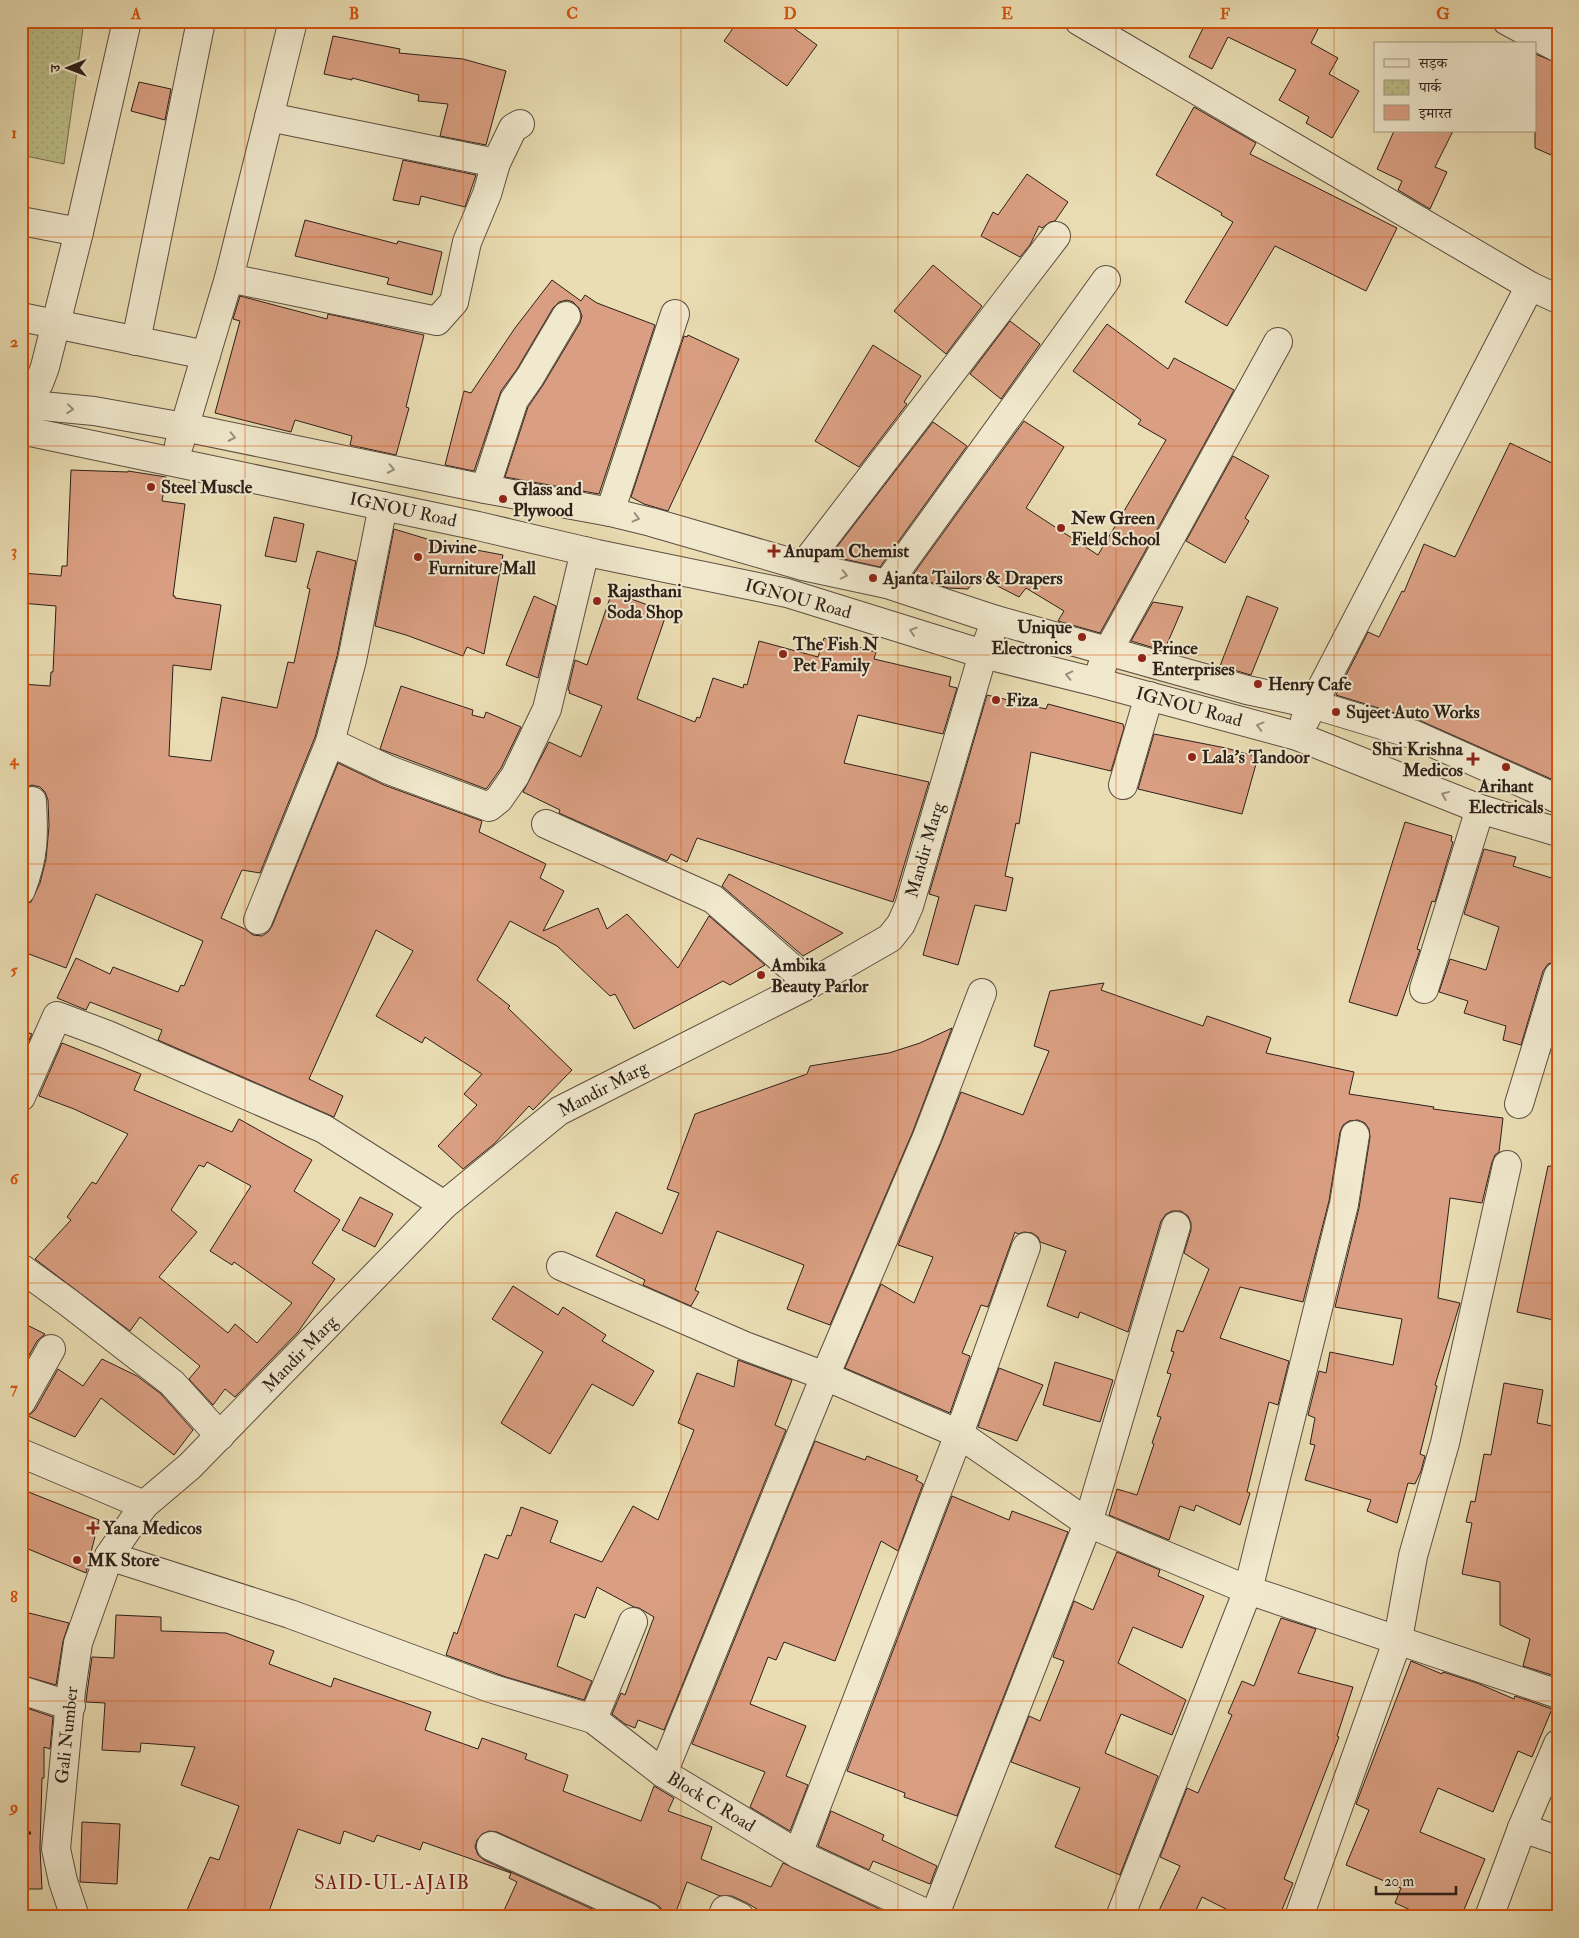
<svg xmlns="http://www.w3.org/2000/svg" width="1579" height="1938" font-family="'IM FELL Double Pica','Noto Serif Devanagari',serif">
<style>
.park{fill:url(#park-dots);stroke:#746f51}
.building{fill:#da9f82;stroke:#2d1f19;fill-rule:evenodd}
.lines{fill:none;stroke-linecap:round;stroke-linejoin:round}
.minor-casing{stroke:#5c4e40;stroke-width:30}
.path{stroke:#2d1f19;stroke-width:3;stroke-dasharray:4 2.5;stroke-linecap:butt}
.minor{stroke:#f1e9ce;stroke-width:28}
.oneway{stroke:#998e7d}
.grid{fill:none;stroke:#d5530d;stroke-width:1;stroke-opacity:0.55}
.poi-dot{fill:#8f2418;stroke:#f1e9ce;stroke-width:2}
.labels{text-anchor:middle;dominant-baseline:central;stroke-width:4;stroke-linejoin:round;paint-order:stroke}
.poi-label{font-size:18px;font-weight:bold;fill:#2d1f19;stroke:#f1e9ce;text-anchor:start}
.street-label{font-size:18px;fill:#2d1f19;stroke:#f1e9ce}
.neighbourhood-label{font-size:19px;letter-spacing:1px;fill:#7a1f14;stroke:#f1e9ce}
.neatline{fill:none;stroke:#d5530d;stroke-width:2}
.grid-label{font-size:16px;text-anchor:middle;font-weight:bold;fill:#d5530d}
</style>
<defs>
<pattern id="park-dots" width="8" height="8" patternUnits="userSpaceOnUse" patternTransform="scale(1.25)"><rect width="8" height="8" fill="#bcbf89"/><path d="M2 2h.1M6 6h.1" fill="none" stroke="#a2a476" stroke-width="1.8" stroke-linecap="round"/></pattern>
</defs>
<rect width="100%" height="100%" fill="#eaddb3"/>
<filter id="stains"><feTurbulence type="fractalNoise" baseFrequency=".004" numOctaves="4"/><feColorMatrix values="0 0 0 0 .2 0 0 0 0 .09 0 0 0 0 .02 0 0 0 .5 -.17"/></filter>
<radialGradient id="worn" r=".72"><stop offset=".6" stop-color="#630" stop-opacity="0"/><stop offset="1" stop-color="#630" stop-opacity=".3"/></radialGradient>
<polygon class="park" points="21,21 84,21 64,164 21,155"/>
<g class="building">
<polygon points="738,21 784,21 817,45 787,86 724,41"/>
<polygon points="1195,21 1322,21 1311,43 1338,58 1329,74 1359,91 1332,138 1306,123 1309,117 1279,100 1296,70 1228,37 1212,69 1189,57 1204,26"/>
<polygon points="333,36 400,49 399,53 463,59 506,71 486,145 440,136 448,104 418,101 419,95 352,78 352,80 324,74"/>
<polygon points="1535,54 1558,63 1558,158 1535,148"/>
<polygon points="139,82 171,89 165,120 131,111"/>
<polygon points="1194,107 1256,143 1250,154 1397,228 1366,291 1275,246 1227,326 1185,302 1233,222 1221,215 1222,213 1156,175"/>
<polygon points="1394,131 1453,131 1435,167 1447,172 1430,209 1398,190 1402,181 1377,169"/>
<polygon points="403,160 476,175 465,207 421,196 419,205 393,200"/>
<polygon points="1027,174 1068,202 1055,221 1050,222 1042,228 1039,226 1030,245 1020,257 981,236 993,212 998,215"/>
<polygon points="305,220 397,244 398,241 442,252 432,295 387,284 389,278 295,256"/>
<polygon points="933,265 982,306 946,354 894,311"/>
<polygon points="552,280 581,301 585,295 597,303 655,325 599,494 505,477 528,407 543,385 580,323 582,316 579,308 573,302 567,300 559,302 553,308 517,369 501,391 474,471 445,465 464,391 471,393 515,328"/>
<polygon points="240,296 327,319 328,314 424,335 406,407 409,408 396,455 350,445 352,436 295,420 291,432 215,413 240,321 233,319"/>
<polygon points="1010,321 1040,344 1001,399 970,374"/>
<polygon points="1107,324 1168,369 1174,358 1234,390 1100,633 1058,621 1064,611 1026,588 1019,597 978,576 968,589 948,588 912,576 1024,421 1064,447 1026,508 1098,555 1166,440 1138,424 1141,420 1073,371"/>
<polygon points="688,335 739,359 668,511 644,504 631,497 684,336 687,337"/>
<polygon points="873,345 921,376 904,402 907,404 859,467 815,441"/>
<polygon points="933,422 967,446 880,567 830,556"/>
<polygon points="1510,443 1558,466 1558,782 1421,721 1336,695 1368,632 1379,637 1402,591 1404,592 1424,544 1455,557"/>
<polygon points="1233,456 1269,476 1245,518 1249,521 1225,563 1186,541"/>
<polygon points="71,470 128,472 128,471 166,477 162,501 185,504 173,596 175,596 175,598 221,605 211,670 173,665 169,756 211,761 222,697 277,708 288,662 294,663 310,589 307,588 317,551 356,561 337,656 315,737 260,873 242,870 221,918 245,929 253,935 262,936 268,932 272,926 338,763 384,785 482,821 479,832 546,864 540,878 564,891 543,931 598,908 607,929 627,914 678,968 709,916 765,965 730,985 723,981 634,1029 615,994 610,996 557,946 510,921 477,980 510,1006 508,1008 572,1070 533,1110 529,1106 494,1144 463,1169 438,1146 477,1105 464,1094 482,1074 425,1037 422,1043 376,1016 413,951 376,930 309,1079 343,1096 334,1117 158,1040 162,1030 90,1002 86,1010 57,998 76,958 110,974 113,967 178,992 181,985 184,986 203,941 96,894 66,968 21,951 21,905 31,902 40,883 46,859 49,826 48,800 45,792 40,787 32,785 21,790 21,684 50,686 51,672 53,672 56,606 21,603 21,573 61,576 62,566 67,566"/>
<polygon points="274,517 304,524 296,562 265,556"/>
<polygon points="394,529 470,552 471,549 503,555 484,654 467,647 463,656 406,635 375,626"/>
<polygon points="612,592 667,612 637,699 695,722 697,717 700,718 713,678 743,688 744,684 747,685 759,641 818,657 824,638 876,652 874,659 951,677 949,686 957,688 943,734 858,715 844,763 929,782 893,902 697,838 687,862 671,854 667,861 559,813 560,810 523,792 549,742 581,757 602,706 569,693 570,691 568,690 575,660 587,665"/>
<polygon points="534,596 556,606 538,678 506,665"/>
<polygon points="1247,596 1278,608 1251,675 1220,666"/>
<polygon points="1153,602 1183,607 1164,651 1131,641"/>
<polygon points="401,686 473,710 472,715 484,718 486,712 521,727 501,768 487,788 486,789 380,749"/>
<polygon points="987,695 1046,709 1048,704 1123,724 1124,728 1111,771 1031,752 1019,824 1016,823 1005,876 1013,878 1006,911 975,905 958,965 923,955 939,897 929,894"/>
<polygon points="1154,734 1226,748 1258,757 1242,814 1138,789"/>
<polygon points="1405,822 1452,836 1451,841 1453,842 1435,902 1432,901 1417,949 1420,950 1397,1016 1349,1002"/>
<polygon points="1484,849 1516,857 1513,866 1558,880 1558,961 1548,964 1543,971 1521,1045 1503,1040 1506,1026 1464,1013 1468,1001 1439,992 1450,959 1486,970 1499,927 1464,914"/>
<polygon points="729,874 843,933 803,956 722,886"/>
<polygon points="1104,983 1101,990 1203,1026 1207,1016 1271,1038 1266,1053 1354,1072 1349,1094 1434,1107 1433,1109 1503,1118 1499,1152 1495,1155 1492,1162 1482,1203 1450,1198 1438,1298 1460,1303 1435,1385 1437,1386 1420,1454 1425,1456 1421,1471 1415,1484 1408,1483 1397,1523 1367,1511 1371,1500 1305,1480 1315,1445 1310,1444 1315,1418 1308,1415 1319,1371 1326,1373 1330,1352 1393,1365 1402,1319 1335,1307 1359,1208 1370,1137 1369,1129 1365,1123 1358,1120 1349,1121 1343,1125 1340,1132 1329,1201 1303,1302 1240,1287 1220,1338 1289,1361 1278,1405 1269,1402 1247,1492 1250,1493 1240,1525 1196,1505 1194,1511 1180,1506 1169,1540 1109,1515 1117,1489 1137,1495 1154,1444 1152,1443 1161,1417 1157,1416 1171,1374 1167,1373 1174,1352 1171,1351 1177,1330 1183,1332 1209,1269 1184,1253 1191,1230 1191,1223 1188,1216 1181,1211 1172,1211 1166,1214 1161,1221 1128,1332 1080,1312 1078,1318 1047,1306 1066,1251 1040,1242 1038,1237 1032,1233 1024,1232 1018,1234 1015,1232 988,1307 981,1305 962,1353 970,1356 950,1413 845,1368 881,1284 914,1303 933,1257 898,1245 941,1143 961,1092 1023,1115 1049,1051 1034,1046 1050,991"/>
<polygon points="952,1028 913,1131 830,1325 787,1309 804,1265 717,1231 695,1290 699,1292 691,1306 643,1285 645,1280 596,1256 616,1212 662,1234 679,1193 667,1189 695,1114 807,1074 810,1066 889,1053 920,1043"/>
<polygon points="21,1030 32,1034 21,1058"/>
<polygon points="1558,1030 1558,1056 1551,1054"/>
<path d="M 62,1043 L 141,1074 L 134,1090 L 232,1132 L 239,1119 L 312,1160 L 294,1191 L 340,1220 L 312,1263 L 335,1279 L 298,1332 L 235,1397 L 225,1389 L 213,1405 L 189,1379 L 200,1366 L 140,1317 L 130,1331 L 35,1259 L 71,1220 L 67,1217 L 92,1182 L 96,1184 L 128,1134 L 74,1109 L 39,1096 ZM 207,1162 L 251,1186 L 210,1251 L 232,1265 L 234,1262 L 292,1303 L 257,1343 L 235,1324 L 228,1333 L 159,1277 L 197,1232 L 171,1210 L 199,1165 L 204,1167 Z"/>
<polygon points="1548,1166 1558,1167 1558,1321 1517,1312"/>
<polygon points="360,1197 393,1214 375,1247 342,1230"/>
<polygon points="513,1286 558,1315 563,1307 606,1335 602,1341 654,1371 633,1406 592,1384 550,1454 501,1423 543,1352 492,1319"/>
<polygon points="21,1322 45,1334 37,1341 21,1370"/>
<polygon points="102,1359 137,1376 161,1394 193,1430 174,1455 101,1398 75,1437 28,1416 35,1410 58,1369 83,1386"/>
<polygon points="738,1360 792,1380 775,1425 786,1430 664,1730 638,1720 635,1728 625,1724 612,1714 621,1693 625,1695 654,1617 639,1608 634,1607 597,1587 585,1618 575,1614 557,1666 592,1681 584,1700 506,1677 446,1655 454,1632 457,1634 485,1554 498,1559 507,1535 511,1536 521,1507 558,1521 550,1542 602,1562 633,1506 658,1520 694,1430 678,1423 697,1373 734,1387"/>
<polygon points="1055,1362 1113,1380 1100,1422 1043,1405"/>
<polygon points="999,1368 1043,1385 1017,1441 978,1427"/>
<polygon points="1504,1383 1543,1390 1537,1423 1558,1427 1558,1677 1523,1666 1530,1639 1500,1625 1500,1582 1462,1574 1472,1523 1466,1522 1471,1501 1475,1502 1484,1454 1491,1455"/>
<polygon points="815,1441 865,1460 867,1456 918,1476 916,1480 923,1484 898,1551 881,1541 835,1661 784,1642 776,1660 768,1657 750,1704 806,1726 786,1776 808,1785 790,1831 750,1807 765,1772 692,1744"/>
<polygon points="21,1489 99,1520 86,1573 21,1546"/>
<polygon points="952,1496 1009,1520 1012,1511 1068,1532 957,1816 904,1797 905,1793 847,1771"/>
<polygon points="1117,1552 1160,1570 1158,1576 1204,1596 1182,1648 1133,1627 1118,1663 1186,1700 1172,1735 1121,1714 1105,1753 1158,1776 1120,1875 1055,1847 1080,1788 1011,1762 1029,1716 1040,1721 1064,1661 1053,1657 1074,1601 1093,1610"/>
<polygon points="21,1611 69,1623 63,1641 56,1685 21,1675"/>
<polygon points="116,1615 161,1617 161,1631 226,1633 274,1651 269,1664 331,1687 334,1678 431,1712 425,1730 478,1749 482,1738 527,1754 525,1759 568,1775 563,1791 641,1821 654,1786 674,1798 668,1811 712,1827 701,1859 771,1887 783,1863 896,1917 757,1917 760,1911 747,1903 732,1896 720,1896 687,1882 674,1917 663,1917 661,1908 654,1903 497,1832 489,1831 482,1834 477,1840 475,1847 478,1855 484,1860 610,1917 501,1917 517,1882 509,1878 511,1873 423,1842 420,1850 377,1835 374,1842 344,1831 340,1844 298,1829 267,1917 184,1917 210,1857 219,1860 239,1806 181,1785 195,1747 141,1743 140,1752 102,1750 105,1703 86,1702 87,1693 92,1657 114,1658"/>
<polygon points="1281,1618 1316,1629 1298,1673 1353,1687 1337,1736 1339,1737 1284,1879 1293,1883 1279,1917 1242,1917 1202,1897 1193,1917 1156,1917 1180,1866 1160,1857 1187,1788 1198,1793 1232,1715 1228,1713 1242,1681 1254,1686"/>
<polygon points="1411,1661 1442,1674 1443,1672 1477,1683 1514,1699 1515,1696 1552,1709 1532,1757 1518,1751 1493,1812 1438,1788 1420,1832 1485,1859 1461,1917 1426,1917 1395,1903 1401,1888 1346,1865 1369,1810 1356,1804"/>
<polygon points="21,1706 53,1717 50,1749 44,1747 44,1778 42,1778 40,1848 42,1889 21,1889"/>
<polygon points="831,1811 884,1835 882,1840 937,1866 930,1884 873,1861 869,1870 818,1846"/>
<polygon points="82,1822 120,1824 117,1884 80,1882"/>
</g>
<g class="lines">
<defs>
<g id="minor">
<polyline points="1079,21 1530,286 1558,299"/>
<polyline points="1507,21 1558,48"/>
<polyline points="269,117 496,163"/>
<polyline points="21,221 79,232"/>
<polyline points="229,278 437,321 454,302 467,242 487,194 496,163 513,128 520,124"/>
<polyline points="21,317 206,355"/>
<polyline points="136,341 201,21"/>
<polyline points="21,386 39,383 45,367 79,232 127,21"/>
<polyline points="21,404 94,411 184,427 485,489 610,512 651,522 803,566 887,584 996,620 1247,690 1312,704 1415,735 1558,799"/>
<polyline points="21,430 478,526 597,554 787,593 983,654 1096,682 1297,736 1480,809 1558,832"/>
<polyline points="179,445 229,278 293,21"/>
<polyline points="485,489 514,400 530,377 566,316"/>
<polyline points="610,512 675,314"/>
<polyline points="803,566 1056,236"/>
<polyline points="887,584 1106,280"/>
<polyline points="1101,669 1108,651 1278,342"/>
<polyline points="1305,720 1530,286"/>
<polyline points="330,742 389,770 489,807 499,799 515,776 547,709 585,551"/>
<polyline points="1123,785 1149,696"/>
<polyline points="546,824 713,899 810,984"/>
<path d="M 21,890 C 34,856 34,837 32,801"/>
<polyline points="258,920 330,742 352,660 383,506"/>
<polyline points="1424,989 1480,809"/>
<polyline points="21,1097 57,1016 108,1035 324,1129 444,1205"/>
<polyline points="1519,1104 1558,976"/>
<polyline points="561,1266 745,1346 825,1376 959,1434 1088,1523 1248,1590 1558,1694"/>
<polyline points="21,1268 69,1303 172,1383 220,1436"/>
<polyline points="21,1402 51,1349"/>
<polyline points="21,1453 144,1505"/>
<polyline points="109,1556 290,1614 490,1688 593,1719 663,1773 798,1854 934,1917"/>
<polyline points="21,1690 71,1706"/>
<polyline points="593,1719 633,1622"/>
<polyline points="663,1773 825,1376 927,1137 982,993"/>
<polyline points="1522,1828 1558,1840"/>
<polyline points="491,1846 648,1917"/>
<polyline points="798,1854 959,1434 1026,1247"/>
<polyline points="75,1917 63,1881 56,1849 71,1691 78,1643 109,1556 144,1505 190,1466 444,1205 559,1111 810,984 890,938 901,924 909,906 983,654 996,620"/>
<polyline points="722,1917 725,1910 740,1917"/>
<polyline points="934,1917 1088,1523 1176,1226"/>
<polyline points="1120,1917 1248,1590 1344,1204 1355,1135"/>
<polyline points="1299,1917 1398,1639 1413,1556 1445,1443 1507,1165"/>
<polyline points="1489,1917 1522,1828 1558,1744"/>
</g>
</defs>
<use href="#minor" class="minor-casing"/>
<polyline class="path" points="21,1833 31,1833"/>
<use href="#minor" class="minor"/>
</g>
<defs><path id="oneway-chevron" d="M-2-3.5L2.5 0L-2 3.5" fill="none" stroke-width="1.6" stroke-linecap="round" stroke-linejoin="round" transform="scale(1.25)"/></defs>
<g class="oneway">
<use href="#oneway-chevron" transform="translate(70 409) rotate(6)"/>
<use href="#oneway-chevron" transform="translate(232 437) rotate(12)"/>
<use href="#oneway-chevron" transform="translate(391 469) rotate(12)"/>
<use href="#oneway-chevron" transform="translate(636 518) rotate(14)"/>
<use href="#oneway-chevron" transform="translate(844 575) rotate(13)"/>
<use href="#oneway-chevron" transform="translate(913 631) rotate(-162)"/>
<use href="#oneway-chevron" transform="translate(1069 675) rotate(-167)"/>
<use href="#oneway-chevron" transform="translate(1260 726) rotate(-165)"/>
<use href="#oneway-chevron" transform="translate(1445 795) rotate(-158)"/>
</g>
<path class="grid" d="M 245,21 L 245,1917M 463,21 L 463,1917M 681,21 L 681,1917M 898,21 L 898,1917M 1116,21 L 1116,1917M 1334,21 L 1334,1917M 21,237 L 1558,237M 21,446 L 1558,446M 21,655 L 1558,655M 21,864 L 1558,864M 21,1074 L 1558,1074M 21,1283 L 1558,1283M 21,1492 L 1558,1492M 21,1701 L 1558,1701"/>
<g class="poi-dot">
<circle cx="151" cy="487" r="5"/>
<circle cx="503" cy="499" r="5"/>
<circle cx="1061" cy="528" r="5"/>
<path d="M771.5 543.5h5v5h5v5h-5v5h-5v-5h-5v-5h5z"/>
<circle cx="418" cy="557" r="5"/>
<circle cx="873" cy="578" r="5"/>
<circle cx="597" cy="601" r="5"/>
<circle cx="1082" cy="637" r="5"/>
<circle cx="783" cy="654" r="5"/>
<circle cx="1142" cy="658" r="5"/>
<circle cx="1258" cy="684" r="5"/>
<circle cx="996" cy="700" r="5"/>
<circle cx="1336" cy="712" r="5"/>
<circle cx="1192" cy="757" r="5"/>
<path d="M1470.5 751.5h5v5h5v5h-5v5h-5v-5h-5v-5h5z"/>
<circle cx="1506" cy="767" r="5"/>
<circle cx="761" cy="975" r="5"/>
<path d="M90.5 1520.5h5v5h5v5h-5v5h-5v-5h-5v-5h5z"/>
<circle cx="77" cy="1560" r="5"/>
</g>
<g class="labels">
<g class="poi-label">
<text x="161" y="487">Steel Muscle</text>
<text x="513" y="489">Glass and<tspan x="513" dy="21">Plywood</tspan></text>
<text x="1071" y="518">New Green<tspan x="1071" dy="21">Field School</tspan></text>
<text x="428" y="547">Divine<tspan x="428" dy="21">Furniture Mall</tspan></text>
<text x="784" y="551">Anupam Chemist</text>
<text x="883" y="578">Ajanta Tailors &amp; Drapers</text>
<text x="607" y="591">Rajasthani<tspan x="607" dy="21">Soda Shop</tspan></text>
<text x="1072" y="627" text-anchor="end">Unique<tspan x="1072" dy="21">Electronics</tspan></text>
<text x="793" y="644">The Fish N<tspan x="793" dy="21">Pet Family</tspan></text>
<text x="1152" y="648">Prince<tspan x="1152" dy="21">Enterprises</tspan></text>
<text x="1268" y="684">Henry Cafe</text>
<text x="1006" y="700">Fiza</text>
<text x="1346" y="712">Sujeet Auto Works</text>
<text x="1463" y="749" text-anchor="end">Shri Krishna<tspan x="1463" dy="21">Medicos</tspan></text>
<text x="1202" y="757">Lala's Tandoor</text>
<text x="1506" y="786" text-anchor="middle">Arihant<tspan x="1506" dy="21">Electricals</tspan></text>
<text x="771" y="965">Ambika<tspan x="771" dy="21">Beauty Parlor</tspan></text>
<text x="103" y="1528">Yana Medicos</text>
<text x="87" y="1560">MK Store</text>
</g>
<g class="street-label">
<text transform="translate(403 510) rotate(12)">IGNOU Road</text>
<text transform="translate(798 599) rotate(15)">IGNOU Road</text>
<text transform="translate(1189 707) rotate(15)">IGNOU Road</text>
<text transform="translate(925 850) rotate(-74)">Mandir Marg</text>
<text transform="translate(603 1089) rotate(-28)">Mandir Marg</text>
<text transform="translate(300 1354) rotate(-46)">Mandir Marg</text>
<text transform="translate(67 1735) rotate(-84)">Gali Number</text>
<text transform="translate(711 1802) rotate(31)">Block C Road</text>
</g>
<g class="neighbourhood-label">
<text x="392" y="1883">SAID-UL-AJAIB</text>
</g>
</g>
<rect width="1579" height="1938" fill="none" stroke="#eaddb3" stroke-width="55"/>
<rect x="1374" y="42" width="162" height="90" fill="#f1e9ce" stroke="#a39886"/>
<rect x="1384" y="59" width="25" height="8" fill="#f1e9ce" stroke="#a39886"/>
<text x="1419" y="68" font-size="15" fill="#2d1f19">सड़क</text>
<rect x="1384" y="80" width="25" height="15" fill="url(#park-dots)" stroke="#a39886"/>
<text x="1419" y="92" font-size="15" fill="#2d1f19">पार्क</text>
<rect x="1384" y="105" width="25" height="15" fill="#da9f82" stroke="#a39886"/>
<text x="1419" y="118" font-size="15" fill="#2d1f19">इमारत</text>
<g transform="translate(68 68) rotate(269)" stroke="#f1e9ce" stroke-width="4" paint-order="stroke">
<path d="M0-4L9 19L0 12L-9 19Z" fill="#2d1f19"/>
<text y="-8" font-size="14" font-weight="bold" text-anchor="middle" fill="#2d1f19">उ</text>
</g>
<path d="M1376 1886v8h80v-8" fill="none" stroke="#2d1f19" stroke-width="2.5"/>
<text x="1384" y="1886" font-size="15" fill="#2d1f19" stroke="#f1e9ce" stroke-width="4" paint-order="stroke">20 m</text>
<rect x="28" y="28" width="1524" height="1882" class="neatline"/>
<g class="grid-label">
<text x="136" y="19">A</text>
<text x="354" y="19">B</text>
<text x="572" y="19">C</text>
<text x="790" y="19">D</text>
<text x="1007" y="19">E</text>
<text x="1225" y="19">F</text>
<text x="1443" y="19">G</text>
<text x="14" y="138">1</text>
<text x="14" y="347">2</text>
<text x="14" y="556">3</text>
<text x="14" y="765">4</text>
<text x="14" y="975">5</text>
<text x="14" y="1184">6</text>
<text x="14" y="1393">7</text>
<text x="14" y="1602">8</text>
<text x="14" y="1812">9</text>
</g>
<rect width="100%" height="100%" filter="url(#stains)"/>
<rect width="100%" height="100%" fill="url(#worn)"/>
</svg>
